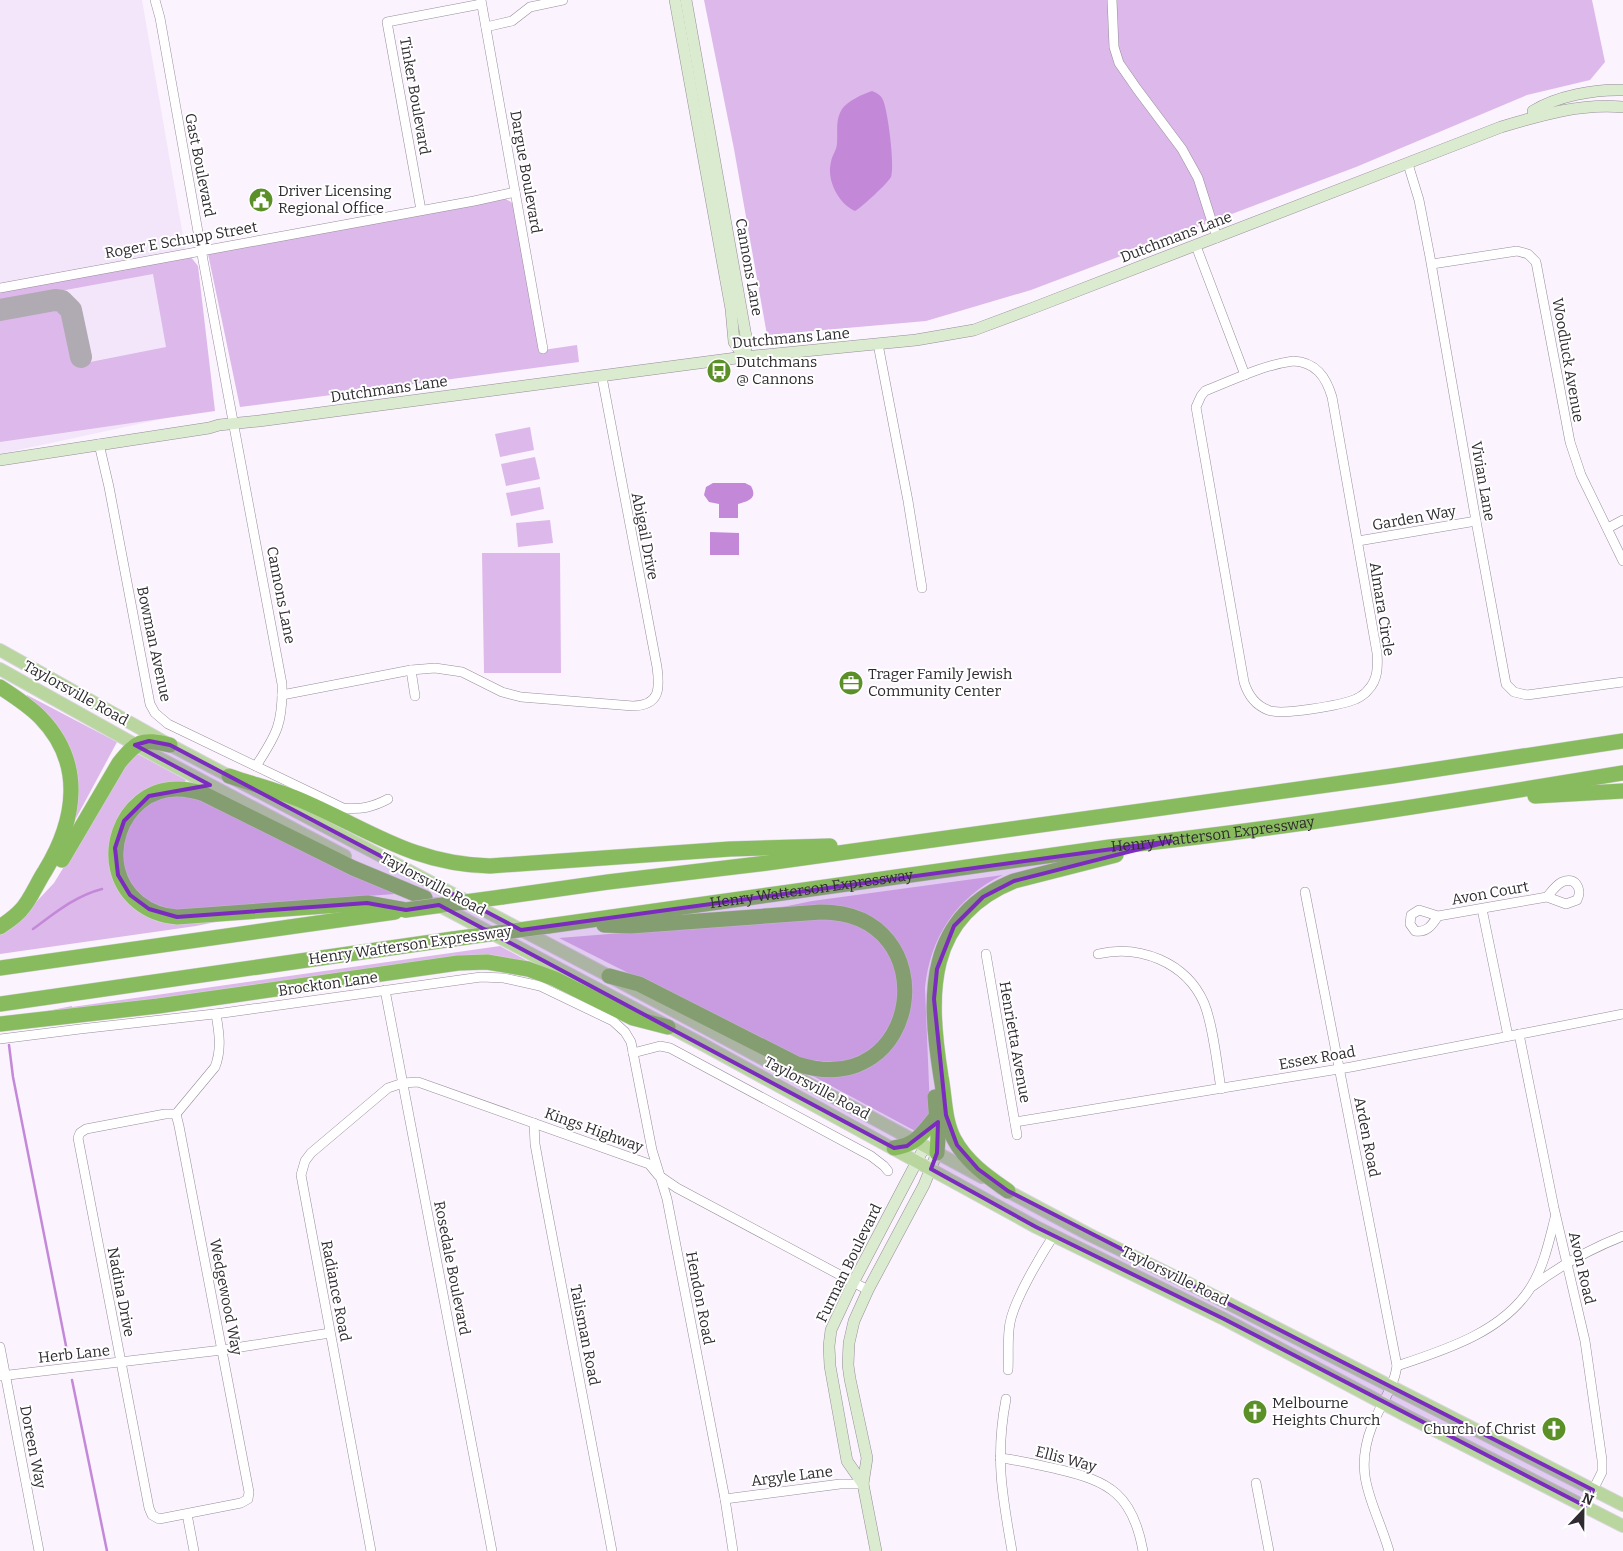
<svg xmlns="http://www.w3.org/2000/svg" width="1623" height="1551" font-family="Bitter,serif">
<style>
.built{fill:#f4e6fa}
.green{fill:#ddb8ea}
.water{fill:#c389d8}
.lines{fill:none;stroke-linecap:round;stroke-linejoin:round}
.stream{stroke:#c389d8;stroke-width:2.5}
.taxiway{stroke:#b0aab3;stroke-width:22}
.street-casing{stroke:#978d9a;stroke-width:10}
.secondary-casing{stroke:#978d9a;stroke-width:12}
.primary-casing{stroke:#d5d5d6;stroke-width:14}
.highway-casing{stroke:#d5d5d6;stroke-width:16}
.street{stroke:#fff;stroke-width:9}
.secondary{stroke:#dbebcf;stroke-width:11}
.primary{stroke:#b8d69e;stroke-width:12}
.highway{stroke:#88bb5e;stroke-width:15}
.highway-bridge-casing{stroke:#d5d5d6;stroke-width:16;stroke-linecap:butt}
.highway-bridge{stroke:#88bb5e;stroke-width:15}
.marked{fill:#7b2cbf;fill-opacity:0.2;stroke:#7b2cbf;stroke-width:4;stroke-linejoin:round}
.labels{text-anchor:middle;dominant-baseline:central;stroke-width:4;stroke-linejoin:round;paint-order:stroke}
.street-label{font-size:15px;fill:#2f2b30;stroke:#fff}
.poi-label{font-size:15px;fill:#2f2b30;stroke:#fff;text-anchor:start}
</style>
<rect width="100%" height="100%" fill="#fbf3fe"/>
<polygon class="built" points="0,0 142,0 213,408 0,454"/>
<g class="green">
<polygon points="704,0 1592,0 1605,62 1590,80 1527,95 1356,167 1031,290 926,321 767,335 734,149"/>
<polygon points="504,198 516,205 543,350 577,345 579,362 240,407 207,249"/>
<polygon points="190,256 198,266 215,411 0,442 0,317 51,307 58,309 67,317 75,365 166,347 153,274 0,302 0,290"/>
<polygon points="530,427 534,450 500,457 495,434"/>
<polygon points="535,457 540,479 506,486 501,464"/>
<polygon points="540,487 544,509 511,516 506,493"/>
<polygon points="550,520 553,543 518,547 516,523"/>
<polygon points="482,553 560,553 561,673 484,673"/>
<polygon points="27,695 117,742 74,822 75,783 26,697"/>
<polygon points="134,752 186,780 184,784 171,784 114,828 134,905 230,919 196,926 0,954 0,934 23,916 54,883"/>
<polygon points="191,795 250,822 395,894 173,910 148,903 129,883 120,848 133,815 159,797"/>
<path d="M 1003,875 C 956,897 930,938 925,988 L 930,1109 L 929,1116 L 917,1132 L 809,1074 L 810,1073 L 826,1075 L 842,1073 L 906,1016 L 884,930 L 768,910 L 812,901 Z"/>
<polygon points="807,918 850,921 877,937 896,965 900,997 890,1028 870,1051 844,1063 798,1059 559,938"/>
<polygon points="500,946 535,965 527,963 234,990 27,1015 72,1006 72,1007"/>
</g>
<g class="water">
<path d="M 872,91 C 877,93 881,95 883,100 C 888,111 895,167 891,177 C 888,183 861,208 855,211 C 839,204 826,180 831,162 C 832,155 837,150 837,143 C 838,131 835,120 842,109 C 849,100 861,95 872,91 Z"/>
<path d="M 713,483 L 745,483 L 751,486 C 758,499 748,501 738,504 L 738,518 L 719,518 L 719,504 L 709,502 L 704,495 L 706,487 Z"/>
<polygon points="710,532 739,533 739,555 710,555"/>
</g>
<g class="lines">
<g class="stream">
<path d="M 33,929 C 55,913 75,896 102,889"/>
<polyline points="9,1045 13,1077 68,1356"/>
<polyline points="72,1380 107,1551"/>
</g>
<polyline class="taxiway" points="0,310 55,300 62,301 71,310 81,357"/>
<defs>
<g id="street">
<path d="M 155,0 L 160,18 L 203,260 L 282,684 C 283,723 277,734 256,766"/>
<polyline points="481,0 543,349"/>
<polyline points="1112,0 1114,47 1119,63 1137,89 1182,149 1198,178 1217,238"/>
<polyline points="486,27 512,21 530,7 563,0"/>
<polyline points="1408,164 1419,200 1430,257 1476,521 1506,684 1514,692 1527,695 1623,682"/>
<polyline points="421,210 387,22 481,4"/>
<polyline points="1196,246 1245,375"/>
<polyline points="1432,264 1517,251 1528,254 1536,262 1570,442 1581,475 1623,561"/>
<polyline points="0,288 474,201 515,192"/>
<polyline points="878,344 908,501 922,588"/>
<path d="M 1293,361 C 1316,362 1326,377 1332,397 L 1377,653 C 1378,666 1378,680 1368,690 C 1365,694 1360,697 1356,699 C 1342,705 1281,716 1268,710 C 1255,705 1248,695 1244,682 L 1196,407 L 1201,396 L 1205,391 C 1233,380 1263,365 1293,361 Z"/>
<path d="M 99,444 L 109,487 L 150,704 L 155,713 L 168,724 L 343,808 C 361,810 373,807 388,799"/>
<polyline points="1608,528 1623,520"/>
<polyline points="1358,541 1476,521"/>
<polyline points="411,670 415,696"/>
<path d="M 282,695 L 411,670 L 435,668 L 462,672 L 502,692 L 521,697 L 633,706 C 660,705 660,689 657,667 L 602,377"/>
<path d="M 1305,892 L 1397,1366 C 1394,1388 1380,1405 1372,1426 C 1352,1477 1375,1503 1389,1551"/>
<polyline points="1482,909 1508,1036"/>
<path d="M 1438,916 C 1432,925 1427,933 1415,931 L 1410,924 L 1411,915 L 1419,910 L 1438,916 L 1547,897 L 1566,904 L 1577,900 C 1583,889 1575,876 1562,882 C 1556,885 1551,892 1547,897"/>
<polyline points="986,954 1017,1135"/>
<path d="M 1098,954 C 1139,944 1186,962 1204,1003 C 1213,1025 1217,1064 1221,1089"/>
<polyline points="385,990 492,1551"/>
<polyline points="1519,1034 1554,1208 1585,1341 1602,1460 1602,1472 1585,1506"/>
<polyline points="0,1039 80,1029 223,1013 481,977 504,978 540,986 613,1021 625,1032 631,1042 652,1150 667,1199 725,1499 733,1551"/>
<polyline points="633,1053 660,1046 670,1048 871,1156 884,1166 888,1171"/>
<polygon points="165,1114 176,1114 179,1126 249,1492 248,1499 241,1503 159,1519 152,1515 149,1508 78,1138 80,1133 86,1129"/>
<path d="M 176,1114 L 215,1067 C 222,1049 219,1032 216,1014"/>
<polyline points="1015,1122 1351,1067 1623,1014"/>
<polyline points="534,1123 535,1144 543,1188 612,1551"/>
<path d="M 1533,1286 C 1561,1265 1590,1249 1623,1236"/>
<polyline points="0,1347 39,1551"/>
<path d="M 1397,1366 C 1445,1350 1503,1332 1531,1287 C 1544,1266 1549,1241 1555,1218"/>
<path d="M 1008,1370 C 1009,1355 1007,1338 1010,1323 C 1014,1300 1041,1255 1054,1235"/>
<polyline points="0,1376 222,1350 330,1333"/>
<path d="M 1006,1399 C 995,1456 1002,1495 1012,1551"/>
<path d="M 1000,1458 C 1019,1460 1038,1465 1057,1469 C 1110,1481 1133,1495 1143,1551"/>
<polyline points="1256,1483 1269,1551"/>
<polyline points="725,1499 840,1484 863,1484"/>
<polyline points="187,1514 194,1551"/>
<polyline points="371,1551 301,1175 305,1161 311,1153 388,1088 403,1083 418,1082 649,1164 658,1175 677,1188 868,1290"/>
</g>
<g id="secondary">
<polyline points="675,0 731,309 734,342 744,357"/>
<polyline points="686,0 747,342 744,357"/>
<path d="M 1533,111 C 1557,96 1595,89 1623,90"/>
<path d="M 0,460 L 209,428 L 219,425 L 259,421 L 744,357 L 916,340 L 974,330 L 1033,308 L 1501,127 C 1541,115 1581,103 1623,107"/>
<polyline points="863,1484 847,1461 830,1366 829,1346 831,1330 853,1283 925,1146"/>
<polyline points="876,1551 863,1484 867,1458 850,1379 848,1365 849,1343 854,1321 868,1290 924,1185 937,1153"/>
</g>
<g id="primary">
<polyline points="0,650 170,745 609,976 982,1177"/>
<polyline points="0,669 163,760 345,856"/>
<polyline points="436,904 702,1044 1036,1227 1224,1319 1405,1415 1623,1526"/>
<polyline points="1000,1187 1088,1234 1206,1292 1623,1505"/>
</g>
<g id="highway">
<path d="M 0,687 C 14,696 28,705 40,717 C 85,763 76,820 45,871 C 37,883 30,901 21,910 C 15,917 7,922 0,927"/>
<path d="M 229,776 C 252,784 276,790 298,799 C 367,828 411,864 490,866 L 730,849 L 830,846"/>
<polyline points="1535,796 1623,791"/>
<path d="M 62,860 L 119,763 C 137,741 141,738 170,745"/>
<polyline points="502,897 608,882 767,863 1392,776 1623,741"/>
<path d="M 406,910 L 367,903 L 177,917 C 162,916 149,911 138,902 C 94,866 120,789 177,789 C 186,789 195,791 204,794 L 353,868 L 425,898"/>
<path d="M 604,925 L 631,926 L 821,912 C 948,912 923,1104 797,1064 L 639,984 L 609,976"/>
<path id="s1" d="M 548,926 L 1110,847 C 1282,829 1453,801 1623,773"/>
<polyline points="0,968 395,912"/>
<polyline points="0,1004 453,939"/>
<polyline points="0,1024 158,1006 458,963 487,962 528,969 555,979 633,1018 668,1027"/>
<polyline points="935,1097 938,1137 937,1153"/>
<path d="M 894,1148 C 918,1144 921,1134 936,1117"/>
<path d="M 1008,1191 C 988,1177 966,1162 954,1139 C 944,1120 945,1097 941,1077 C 928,995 925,917 1014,881 L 1116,855"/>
</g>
</defs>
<use href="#street" class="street-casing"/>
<use href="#secondary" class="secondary-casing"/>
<use href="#primary" class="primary-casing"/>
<use href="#highway" class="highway-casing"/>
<use href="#street" class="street"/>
<use href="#secondary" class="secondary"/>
<use href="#primary" class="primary"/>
<use href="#highway" class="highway"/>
<defs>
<g id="highway-bridge">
<polyline points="406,910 502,897"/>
<polyline points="453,939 548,926"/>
</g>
</defs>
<use href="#highway-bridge" class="highway-bridge-casing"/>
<use href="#highway-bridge" class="highway-bridge"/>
</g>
<path class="marked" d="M 149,741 L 170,745 L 521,930 L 1171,841 L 1014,881 L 983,897 L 954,926 L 937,969 L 934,999 L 946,1115 L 957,1145 L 978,1169 L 1008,1191 L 1593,1490 L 1585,1506 L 1224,1319 L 1036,1227 L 931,1169 L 937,1153 L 938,1122 L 907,1146 L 894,1148 L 439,905 L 406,910 L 367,903 L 177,917 L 149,909 L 130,895 L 118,875 L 115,848 L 124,821 L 149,796 L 210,785 L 135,745 Z"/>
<defs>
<symbol id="civic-disc" viewBox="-11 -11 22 22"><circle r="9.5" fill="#5b8f27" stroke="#fff"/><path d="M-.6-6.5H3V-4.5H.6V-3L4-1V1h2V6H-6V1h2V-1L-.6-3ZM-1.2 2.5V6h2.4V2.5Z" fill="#fff"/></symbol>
<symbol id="bus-disc" viewBox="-11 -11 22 22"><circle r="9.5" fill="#5b8f27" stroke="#fff"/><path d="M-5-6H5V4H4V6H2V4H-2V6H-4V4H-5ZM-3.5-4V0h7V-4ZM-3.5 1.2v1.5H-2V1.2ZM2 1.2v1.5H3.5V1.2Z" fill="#fff"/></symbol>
<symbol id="office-disc" viewBox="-11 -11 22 22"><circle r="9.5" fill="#5b8f27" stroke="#fff"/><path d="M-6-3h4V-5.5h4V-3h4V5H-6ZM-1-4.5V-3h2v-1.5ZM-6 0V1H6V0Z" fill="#fff"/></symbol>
<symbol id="church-disc" viewBox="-11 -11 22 22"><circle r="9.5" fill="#5b8f27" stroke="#fff"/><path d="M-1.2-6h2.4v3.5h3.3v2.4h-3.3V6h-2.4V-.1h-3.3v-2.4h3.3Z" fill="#fff"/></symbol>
</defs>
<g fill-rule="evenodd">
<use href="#civic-disc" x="247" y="186" width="28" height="28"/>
<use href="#bus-disc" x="705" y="357" width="28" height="28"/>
<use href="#office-disc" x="837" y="669" width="28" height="28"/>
<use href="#church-disc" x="1241" y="1398" width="28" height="28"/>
<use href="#church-disc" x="1540" y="1415" width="28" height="28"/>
</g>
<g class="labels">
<g class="street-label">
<text transform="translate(415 96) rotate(80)">Tinker Boulevard</text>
<text transform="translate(200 165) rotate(79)">Gast Boulevard</text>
<text transform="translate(526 172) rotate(80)">Dargue Boulevard</text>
<text transform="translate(1176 237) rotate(-21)">Dutchmans Lane</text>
<text transform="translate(181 240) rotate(-10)">Roger E Schupp Street</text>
<text transform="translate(749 267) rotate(80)">Cannons Lane</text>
<text transform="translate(791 338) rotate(-5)">Dutchmans Lane</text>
<text transform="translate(1568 360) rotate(80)">Woodluck Avenue</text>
<text transform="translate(389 389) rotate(-8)">Dutchmans Lane</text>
<text transform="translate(1483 481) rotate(80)">Vivian Lane</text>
<text transform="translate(1414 518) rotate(-10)">Garden Way</text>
<text transform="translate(645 536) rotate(79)">Abigail Drive</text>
<text transform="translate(281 595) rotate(79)">Cannons Lane</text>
<text transform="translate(1382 609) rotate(81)">Almara Circle</text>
<text transform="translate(154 644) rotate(78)">Bowman Avenue</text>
<text transform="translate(76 693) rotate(29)">Taylorsville Road</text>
<text stroke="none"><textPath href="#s1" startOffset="671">Henry Watterson Expressway</textPath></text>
<text transform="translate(433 884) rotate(28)">Taylorsville Road</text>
<text stroke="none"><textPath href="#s1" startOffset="266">Henry Watterson Expressway</textPath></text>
<text transform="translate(1490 893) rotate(-10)">Avon Court</text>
<text transform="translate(410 945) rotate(-8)">Henry Watterson Expressway</text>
<text transform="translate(328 984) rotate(-8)">Brockton Lane</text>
<text transform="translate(1015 1042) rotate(80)">Henrietta Avenue</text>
<text transform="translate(1317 1058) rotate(-10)">Essex Road</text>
<text transform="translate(817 1088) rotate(28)">Taylorsville Road</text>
<text transform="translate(594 1130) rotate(20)">Kings Highway</text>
<text transform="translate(1367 1137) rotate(79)">Arden Road</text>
<text transform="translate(849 1263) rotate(-64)">Furman Boulevard</text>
<text transform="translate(452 1268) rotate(79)">Rosedale Boulevard</text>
<text transform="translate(1582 1268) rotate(77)">Avon Road</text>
<text transform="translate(1175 1276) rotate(26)">Taylorsville Road</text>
<text transform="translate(336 1291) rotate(79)">Radiance Road</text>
<text transform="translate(121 1292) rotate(79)">Nadina Drive</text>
<text transform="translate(226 1297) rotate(79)">Wedgewood Way</text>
<text transform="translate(700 1298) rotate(79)">Hendon Road</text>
<text transform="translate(585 1335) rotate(79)">Talisman Road</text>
<text transform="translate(74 1354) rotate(-6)">Herb Lane</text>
<text transform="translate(33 1447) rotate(79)">Doreen Way</text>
<text transform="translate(1066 1459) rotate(15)">Ellis Way</text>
<text transform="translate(792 1476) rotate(-7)">Argyle Lane</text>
</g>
<g class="poi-label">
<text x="278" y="191">Driver Licensing<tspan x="278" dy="17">Regional Office</tspan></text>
<text x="736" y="362">Dutchmans<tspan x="736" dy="17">@ Cannons</tspan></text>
<text x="868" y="674">Trager Family Jewish<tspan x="868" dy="17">Community Center</tspan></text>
<text x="1272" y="1403">Melbourne<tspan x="1272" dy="17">Heights Church</tspan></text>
<text x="1536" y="1429" text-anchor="end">Church of Christ</text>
</g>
</g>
<g transform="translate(1583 1511) rotate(22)" stroke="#ffffff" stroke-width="4" paint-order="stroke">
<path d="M0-4L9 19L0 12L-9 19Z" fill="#2f2b30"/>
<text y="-8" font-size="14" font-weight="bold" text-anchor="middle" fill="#2f2b30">N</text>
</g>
</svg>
